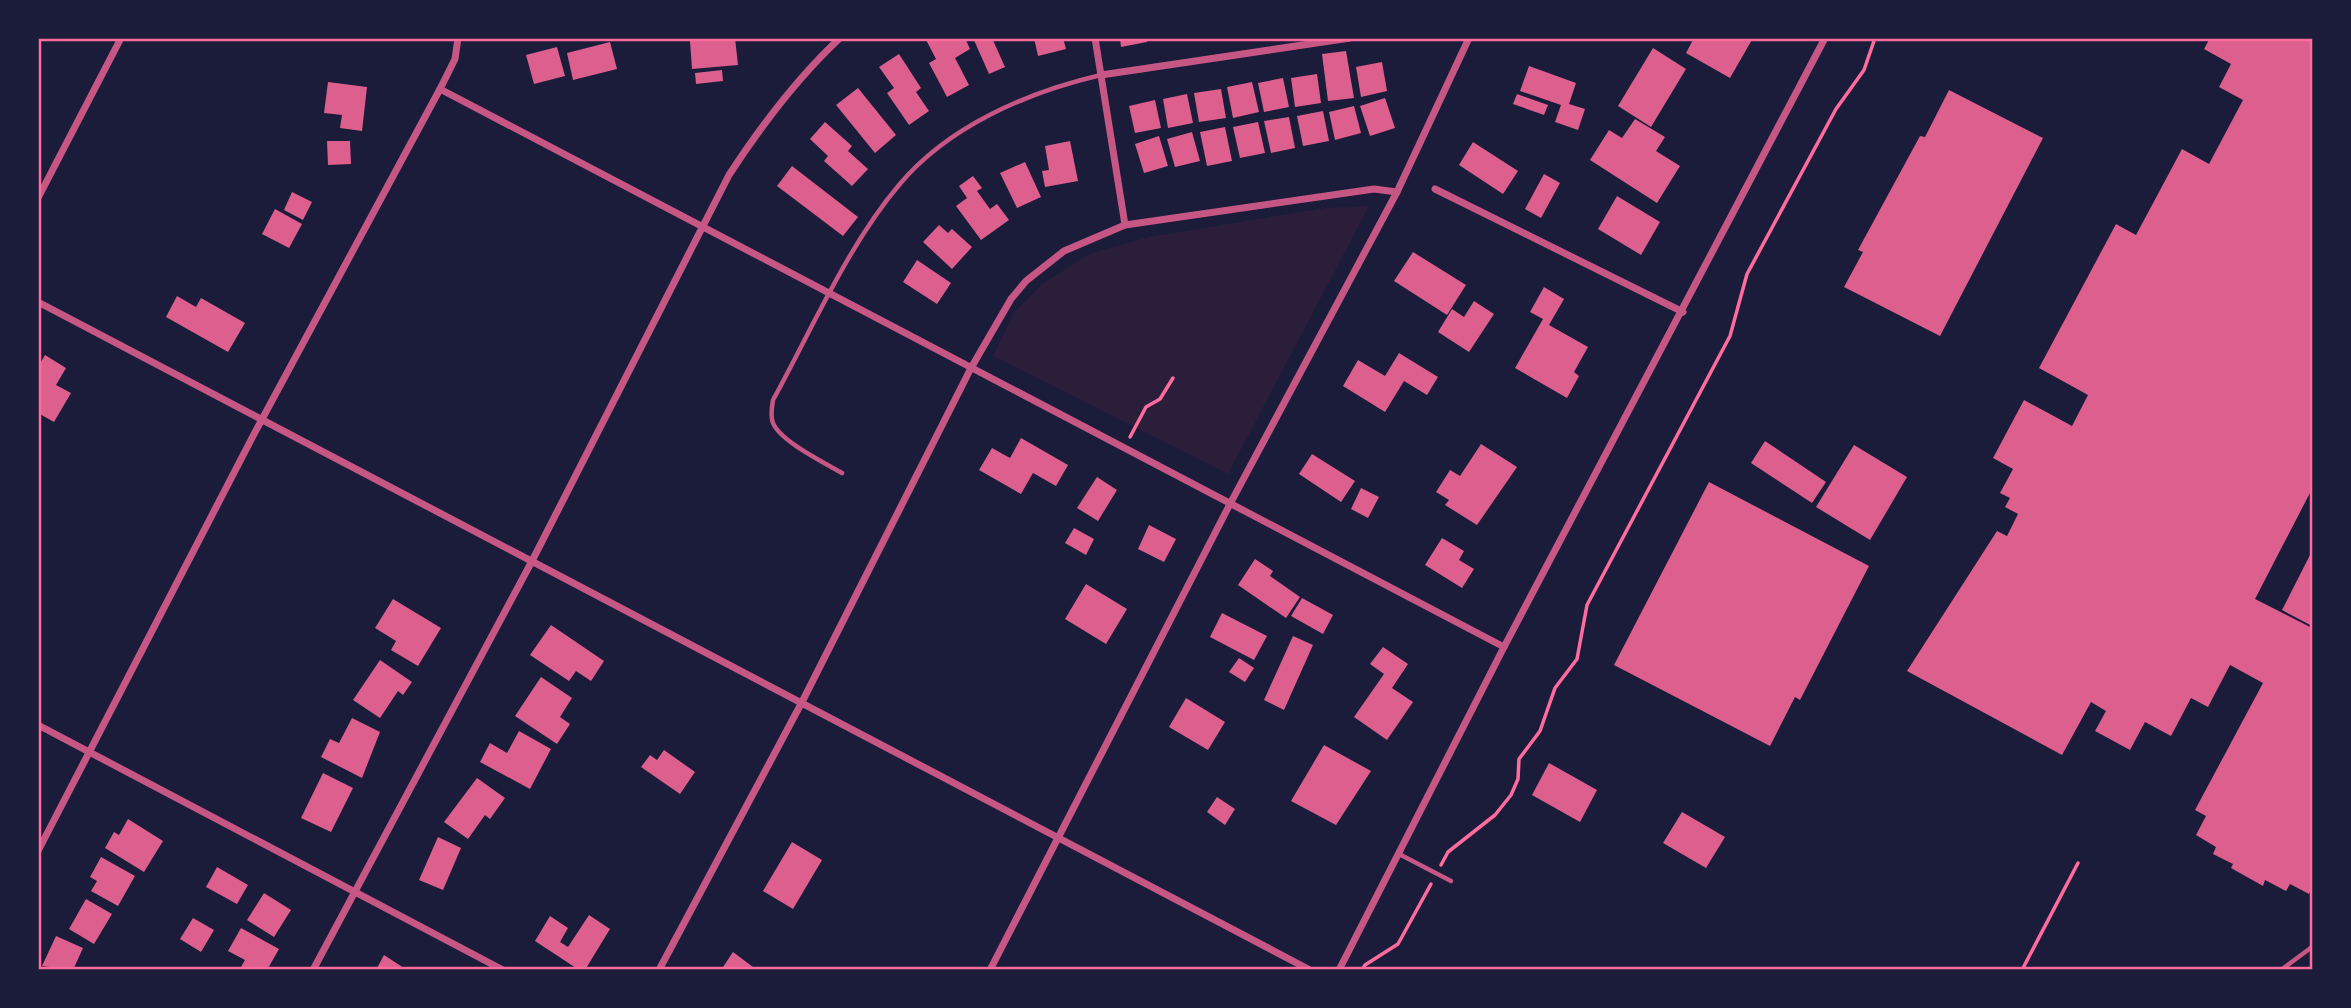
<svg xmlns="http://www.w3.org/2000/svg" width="2351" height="1008" font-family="'PT Sans Narrow',sans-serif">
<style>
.green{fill:#2a1e3b}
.building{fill:#dd5f8e}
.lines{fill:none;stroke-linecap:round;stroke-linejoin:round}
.path{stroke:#ff6b9d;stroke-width:3.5}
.service{stroke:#c65784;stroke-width:4.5}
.minor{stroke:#c65784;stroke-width:7}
.neatline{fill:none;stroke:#ff6b9d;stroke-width:2.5}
</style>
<rect width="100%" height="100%" fill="#1b1b3a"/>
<polygon class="green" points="1369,206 1228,474 993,356 1013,314 1042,284 1089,254 1149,237 1325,208"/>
<g class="building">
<polygon points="718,38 735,38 738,65 692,69 690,41"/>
<polygon points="925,38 965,38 970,49 955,58 969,85 947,97 929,63 936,59"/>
<polygon points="973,38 992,38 1005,67 989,74"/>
<polygon points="1034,38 1063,38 1066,49 1038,56"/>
<polygon points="1120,38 1147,38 1147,42 1121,47"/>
<polygon points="1694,38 1753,38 1730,78 1686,53"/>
<polygon points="2210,38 2312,38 2312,489 2255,599 2312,628 2312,887 2309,894 2290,884 2286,891 2265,880 2263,886 2231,868 2233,864 2213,854 2216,847 2196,835 2206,816 2195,810 2263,683 2230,665 2208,707 2191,698 2171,736 2145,722 2130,750 2095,731 2106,711 2091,702 2062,755 1907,671 1997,531 2007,536 2018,514 2005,507 2010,498 2000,493 2013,469 1993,458 2024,400 2072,426 2088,395 2039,368 2116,224 2136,235 2182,149 2209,164 2243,100 2219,87 2231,64 2204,49"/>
<polygon points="610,42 617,69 573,80 567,53"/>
<polygon points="557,47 565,76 534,84 526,55"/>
<polygon points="1653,48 1686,69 1651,127 1618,106"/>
<polygon points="1346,51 1354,98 1328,101 1322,54"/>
<polygon points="899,54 921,88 916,92 929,111 909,125 887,93 894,88 879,67"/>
<polygon points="1382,62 1387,91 1361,97 1356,67"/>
<polygon points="1529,66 1576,83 1569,104 1585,109 1578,130 1555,122 1561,105 1520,91"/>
<polygon points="722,70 723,81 696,84 695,73"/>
<polygon points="1317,74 1321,103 1295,107 1291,78"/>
<polygon points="1283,78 1289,107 1264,112 1258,83"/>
<polygon points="328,82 367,87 362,131 340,128 342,115 324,113"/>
<polygon points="1252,82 1259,112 1233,118 1227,87"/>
<polygon points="858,88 896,135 875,153 836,105"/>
<polygon points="1221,89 1226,118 1199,122 1194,93"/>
<polygon points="1949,90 2043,138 1940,336 1844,287 1863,252 1858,250 1920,136 1925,137"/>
<polygon points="1187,94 1193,123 1168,128 1163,99"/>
<polygon points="1517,94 1548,105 1544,115 1513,104"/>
<polygon points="1385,98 1395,128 1370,136 1360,106"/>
<polygon points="1155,100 1161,128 1135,133 1129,106"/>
<polygon points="1354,106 1361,133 1335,140 1329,112"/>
<polygon points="1323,111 1329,141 1303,146 1297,116"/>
<polygon points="1289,117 1295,148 1271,153 1264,121"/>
<polygon points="1635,119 1665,137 1656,151 1680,166 1657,203 1590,160 1609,130 1622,138"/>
<polygon points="825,122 852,146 848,151 868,169 852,186 824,161 828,156 810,139"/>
<polygon points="1258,122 1265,153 1240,158 1233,127"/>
<polygon points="1225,127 1232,161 1207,166 1200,132"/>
<polygon points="1192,132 1200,161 1175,167 1167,139"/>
<polygon points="1159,136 1168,166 1144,173 1135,144"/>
<polygon points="327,141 350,141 351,164 328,165"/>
<polygon points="1070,141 1078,181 1045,187 1042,171 1049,170 1045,146"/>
<polygon points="1473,142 1518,171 1503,194 1459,165"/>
<polygon points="1025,162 1041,197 1017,208 1000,173"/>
<polygon points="792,166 858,217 843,236 777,186"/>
<polygon points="1544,174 1560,183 1541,218 1525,209"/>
<polygon points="973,176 982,188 977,191 990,209 997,204 1009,220 981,240 956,206 967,198 959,186"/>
<polygon points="292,192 312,202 303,220 284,210"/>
<polygon points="1617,196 1660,222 1641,255 1598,229"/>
<polygon points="275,209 302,224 289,248 262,234"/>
<polygon points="939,225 948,233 952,229 972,247 952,269 923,242"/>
<polygon points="1413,252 1466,285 1447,315 1394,281"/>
<polygon points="917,260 951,283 937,304 903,282"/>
<polygon points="1544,287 1564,299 1549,325 1588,347 1574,372 1579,376 1567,398 1515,368 1543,319 1530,312"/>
<polygon points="177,296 196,307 201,298 245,323 228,352 166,317"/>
<polygon points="1474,301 1494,314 1469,352 1438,332 1452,309 1464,317"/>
<polygon points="1399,353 1438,377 1427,395 1404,381 1385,412 1343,386 1358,360 1385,376"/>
<polygon points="45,355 66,368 56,385 71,393 54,422 38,413 38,367"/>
<polygon points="1021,438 1068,465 1056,486 1033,473 1021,494 979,470 992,448 1010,458"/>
<polygon points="1765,441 1826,482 1812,503 1751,463"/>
<polygon points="1481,444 1517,467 1477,525 1445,505 1449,500 1436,492 1450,470 1460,476"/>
<polygon points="1854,445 1907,477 1870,540 1816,507"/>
<polygon points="1312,454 1355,481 1341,502 1299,474"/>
<polygon points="1097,477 1117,490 1098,521 1077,508"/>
<polygon points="1709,482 1869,566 1800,700 1795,697 1770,746 1614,665"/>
<polygon points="1361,488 1379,497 1368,518 1351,509"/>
<polygon points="1149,525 1176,539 1164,562 1138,549"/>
<polygon points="1074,528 1094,539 1086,555 1065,543"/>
<polygon points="1442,538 1464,551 1459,560 1474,569 1462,588 1425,565"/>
<polygon points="2312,551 2312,626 2282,610"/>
<polygon points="1255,559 1273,571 1270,576 1300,597 1286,618 1238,585"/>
<polygon points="1086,584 1127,609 1106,644 1065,619"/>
<polygon points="1302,598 1333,615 1323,634 1291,616"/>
<polygon points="393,599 441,628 418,666 391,650 396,641 375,628"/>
<polygon points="1222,613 1267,636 1254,660 1210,637"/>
<polygon points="551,625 604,661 591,681 576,671 569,681 530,655"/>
<polygon points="1293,636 1313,645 1284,710 1264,700"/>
<polygon points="1383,647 1408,664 1392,688 1413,702 1387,740 1354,717 1384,674 1370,664"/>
<polygon points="1239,658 1254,668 1245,682 1229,672"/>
<polygon points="380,660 412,682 403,695 398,691 380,718 353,700"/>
<polygon points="541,677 572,698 560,717 570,724 557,744 515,716"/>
<polygon points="1186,698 1225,722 1208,750 1169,727"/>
<polygon points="352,718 380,732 362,778 321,757 330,739 339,743"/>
<polygon points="519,731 551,749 530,789 480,762 490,743 507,753"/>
<polygon points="1324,745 1371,771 1336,825 1291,801"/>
<polygon points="664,750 695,772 680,794 641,767 650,755 657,760"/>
<polygon points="1549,763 1597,790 1580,822 1532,795"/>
<polygon points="323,773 353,788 331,832 301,818"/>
<polygon points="477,778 505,798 490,819 485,815 468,839 444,822"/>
<polygon points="1217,797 1235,809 1225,825 1207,812"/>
<polygon points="1682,812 1725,837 1706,868 1663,843"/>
<polygon points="128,819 163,841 144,872 105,848 114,832 119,835"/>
<polygon points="438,837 461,848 443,890 419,880"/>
<polygon points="792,842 822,860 793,909 763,891"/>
<polygon points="101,857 135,876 118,906 91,891 97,881 90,877"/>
<polygon points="217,867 248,885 237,904 206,887"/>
<polygon points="264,893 291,910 274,937 247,920"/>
<polygon points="86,899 112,914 94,944 69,929"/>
<polygon points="589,915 610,929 585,970 579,970 535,941 550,916 568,928 560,942 568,947"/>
<polygon points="193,918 214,930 201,952 180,939"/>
<polygon points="241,928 279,949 267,970 245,970 241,967 245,960 228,951"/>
<polygon points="56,936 83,948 73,970 42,966"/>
<polygon points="733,952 757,970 721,970"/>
<polygon points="384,955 407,970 376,970"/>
</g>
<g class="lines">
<g class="path">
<polyline points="1130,437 1146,407 1160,399 1173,378"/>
<polyline points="1441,865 1448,852 1495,815 1511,795 1518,779 1519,759 1540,731 1555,688 1577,659 1587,605 1730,336 1747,274 1836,109 1864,70 1875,38"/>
<polyline points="1362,970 1365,965 1398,944 1431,884"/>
<polyline points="2022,970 2078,863"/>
</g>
<g class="service">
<path d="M 842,473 C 825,463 780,441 773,423 C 770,416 772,407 773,400 C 811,331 848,245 899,185 C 948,126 1028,92 1101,75"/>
<polyline points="1399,854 1451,881"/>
<polyline points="2281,970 2312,947"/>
</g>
<g class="minor">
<polyline points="1095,38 1125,225"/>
<polyline points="1101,75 1350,38"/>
<polyline points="440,89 1504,647"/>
<polyline points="1435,189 1683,312"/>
<polyline points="38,198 121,38"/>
<polyline points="38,302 1310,970"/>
<polyline points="38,725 503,970"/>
<polyline points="38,851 253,436 440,89 455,59 458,38"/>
<path d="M 313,970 L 532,561 L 729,175 C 761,126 796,79 840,38"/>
<polyline points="659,970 802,702 971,368 1011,299 1026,281 1064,251 1125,225 1374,189 1397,192"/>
<polyline points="990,970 1230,504 1397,192 1469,38"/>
<polyline points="1339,970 1504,647 1825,38"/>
</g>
</g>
<rect width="2351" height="1008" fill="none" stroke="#1b1b3a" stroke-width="80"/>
<rect x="40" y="40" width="2271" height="928" class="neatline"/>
</svg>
